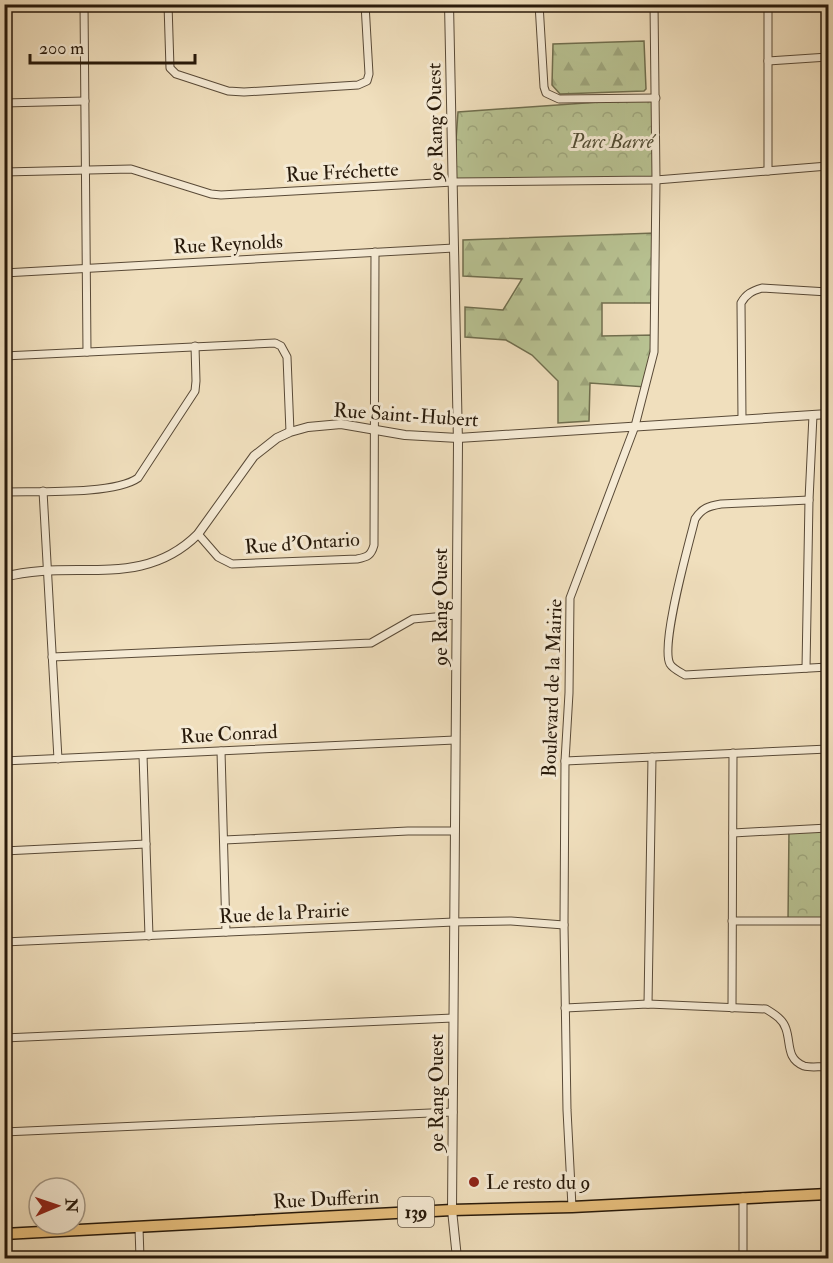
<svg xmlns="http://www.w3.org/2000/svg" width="833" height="1263" font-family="'IM FELL Double Pica',serif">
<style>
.forest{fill:url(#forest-firs);stroke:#706e4e;stroke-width:1.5}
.park{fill:url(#park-crowns);stroke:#706e4e;stroke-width:1.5}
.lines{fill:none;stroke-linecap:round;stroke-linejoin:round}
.stream{stroke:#6d7b6c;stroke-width:1.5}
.minor-casing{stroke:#594a37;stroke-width:9}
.tertiary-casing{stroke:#594a37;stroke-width:10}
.primary-casing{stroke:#27190a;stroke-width:13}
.minor{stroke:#f5ead4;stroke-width:7}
.tertiary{stroke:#f5ead4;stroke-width:8}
.primary{stroke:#e8c07e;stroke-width:10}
.poi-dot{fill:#8f2418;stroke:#f5ead4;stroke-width:2}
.labels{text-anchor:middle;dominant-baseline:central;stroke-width:6;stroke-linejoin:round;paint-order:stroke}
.shield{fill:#f5ead4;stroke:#655847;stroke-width:1.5}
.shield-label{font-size:18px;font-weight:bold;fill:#27190a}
.street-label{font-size:20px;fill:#27190a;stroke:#f5ead4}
.park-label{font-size:20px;font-style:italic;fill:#524c33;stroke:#f5ead4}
.poi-label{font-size:20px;fill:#27190a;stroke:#f5ead4;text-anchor:start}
</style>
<defs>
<pattern id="forest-firs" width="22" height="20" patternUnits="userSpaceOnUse" patternTransform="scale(1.5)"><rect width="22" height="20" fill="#b8c292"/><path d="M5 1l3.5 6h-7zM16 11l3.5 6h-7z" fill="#9ea67d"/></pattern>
<pattern id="park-crowns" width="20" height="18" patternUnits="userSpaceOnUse" patternTransform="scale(1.5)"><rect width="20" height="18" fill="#b8c292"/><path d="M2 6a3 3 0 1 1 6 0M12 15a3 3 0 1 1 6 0" fill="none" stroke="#9ea67d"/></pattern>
</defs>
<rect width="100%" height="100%" fill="#f0dfbd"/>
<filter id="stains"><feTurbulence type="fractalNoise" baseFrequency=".00333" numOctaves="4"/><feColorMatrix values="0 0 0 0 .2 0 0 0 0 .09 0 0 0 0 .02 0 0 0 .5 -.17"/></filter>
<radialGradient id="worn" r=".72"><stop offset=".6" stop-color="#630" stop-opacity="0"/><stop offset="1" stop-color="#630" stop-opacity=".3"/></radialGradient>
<g class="forest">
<polygon points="644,41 646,89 644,91 560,94 552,85 553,44"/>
<polygon points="655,233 655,303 602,303 602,336 655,335 646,387 590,383 589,421 558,423 558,381 532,355 506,340 465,337 465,307 503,310 522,279 463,276 463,240"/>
</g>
<g class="park">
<polygon points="656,98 656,180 453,182 458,112"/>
<polygon points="789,829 828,829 828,922 788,922"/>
</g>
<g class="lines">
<polyline class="stream" points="9,1248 10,1258"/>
<defs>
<g id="minor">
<polyline points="84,4 87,352"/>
<polyline points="168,4 170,68 176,74 228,91 244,92 358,85 367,81 369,74 365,4"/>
<polyline points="539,4 544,87 546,93 559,99 656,98"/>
<polyline points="768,4 768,171"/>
<polyline points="768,61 828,57"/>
<polyline points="4,103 85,101"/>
<polyline points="4,172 131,169 211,194 221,195 453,182 656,180 828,166"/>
<polyline points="4,273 454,248"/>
<polyline points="4,356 275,343 281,346 287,357 290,432"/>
<path d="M 742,419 L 741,303 C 746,294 752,291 762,288 L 828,292"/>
<polyline points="43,491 58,759"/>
<path d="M 4,492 C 36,491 114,495 138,478 L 195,391 L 196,381 L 195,346"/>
<path d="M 809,500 L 721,504 C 709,506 702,508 695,519 C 689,544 660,645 670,664 C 673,669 680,672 685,675 L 828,667"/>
<path d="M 198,534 L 218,557 L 232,564 L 357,559 C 367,557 371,556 374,545 L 375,252"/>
<polyline points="52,657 371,643 413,619 456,615"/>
<polyline points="806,668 809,500 813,415"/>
<polyline points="221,751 226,932"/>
<polyline points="143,755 149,936"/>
<polyline points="4,761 455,740"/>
<polyline points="565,761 828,749"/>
<polyline points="733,833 828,828"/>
<polyline points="224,840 408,831 455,831"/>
<polyline points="4,851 146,844"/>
<polyline points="732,921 828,921"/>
<polyline points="4,942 454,922 511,921 564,925"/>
<polyline points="648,1004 652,757"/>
<path d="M 565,1008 L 648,1004 L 766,1009 C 774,1014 783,1019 786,1029 C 791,1043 786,1059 804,1066 C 811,1068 821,1066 828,1067"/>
<polyline points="732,1008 733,753"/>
<polyline points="4,1038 453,1018"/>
<polyline points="4,1132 453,1112"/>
<polyline points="572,1207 567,1110 564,925 565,761 569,693 570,598 635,426 654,352 656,180 654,4"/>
<polyline points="139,1228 140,1258"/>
<polyline points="743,1258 743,1197"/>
</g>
<g id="tertiary">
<polyline points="449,4 458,443 452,1210 457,1258"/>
<path d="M 4,577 C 73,558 141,591 198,534 L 254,456 L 277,438 L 290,432 L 308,427 L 341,424 L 405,435 L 458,438 L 828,414"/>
</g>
<polyline id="primary" points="4,1234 452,1210 572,1207 828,1194"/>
</defs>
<use href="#minor" class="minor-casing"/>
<use href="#tertiary" class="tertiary-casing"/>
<use href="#primary" class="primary-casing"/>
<use href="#minor" class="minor"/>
<use href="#tertiary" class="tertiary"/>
<use href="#primary" class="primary"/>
</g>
<circle class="poi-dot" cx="474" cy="1182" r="6"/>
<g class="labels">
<rect class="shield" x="398" y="1197" width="36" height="30" rx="4.5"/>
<g class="shield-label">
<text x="416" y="1212">139</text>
</g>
<g class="street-label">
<text transform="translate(435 122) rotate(-91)">9e Rang Ouest</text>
<text transform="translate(342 172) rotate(-3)">Rue Fréchette</text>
<text transform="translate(228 244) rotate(-3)">Rue Reynolds</text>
<text transform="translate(406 415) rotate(4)">Rue Saint-Hubert</text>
<text transform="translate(302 543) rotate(-4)">Rue d'Ontario</text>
<text transform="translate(440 607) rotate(-90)">9e Rang Ouest</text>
<text transform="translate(552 688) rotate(-88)">Boulevard de la Mairie</text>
<text transform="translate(229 734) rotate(-3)">Rue Conrad</text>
<text transform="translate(284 913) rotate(-3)">Rue de la Prairie</text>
<text transform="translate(436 1093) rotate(-90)">9e Rang Ouest</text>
<text transform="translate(326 1199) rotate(-3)">Rue Dufferin</text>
</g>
<g class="park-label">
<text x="612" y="141">Parc Barré</text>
</g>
<g class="poi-label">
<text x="486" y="1182">Le resto du 9</text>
</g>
</g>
<rect width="833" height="1263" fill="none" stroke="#f0dfbd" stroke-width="24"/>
<rect x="6" y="6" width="821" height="1251" fill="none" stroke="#27190a" stroke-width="3"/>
<rect x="12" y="12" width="809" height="1239" fill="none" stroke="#27190a" stroke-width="1.5"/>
<g transform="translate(57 1206) rotate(88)"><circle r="28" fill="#f5ead4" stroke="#a39683" stroke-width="1.5"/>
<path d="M0-4.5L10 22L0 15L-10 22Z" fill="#8f2418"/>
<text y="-9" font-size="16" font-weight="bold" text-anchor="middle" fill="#27190a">N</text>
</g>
<path d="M30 54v9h165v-9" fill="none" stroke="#27190a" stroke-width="3"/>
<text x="39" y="54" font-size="18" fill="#27190a" stroke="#f5ead4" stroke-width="4.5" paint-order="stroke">200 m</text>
<rect width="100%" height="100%" filter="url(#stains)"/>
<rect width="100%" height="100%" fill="url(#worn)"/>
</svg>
